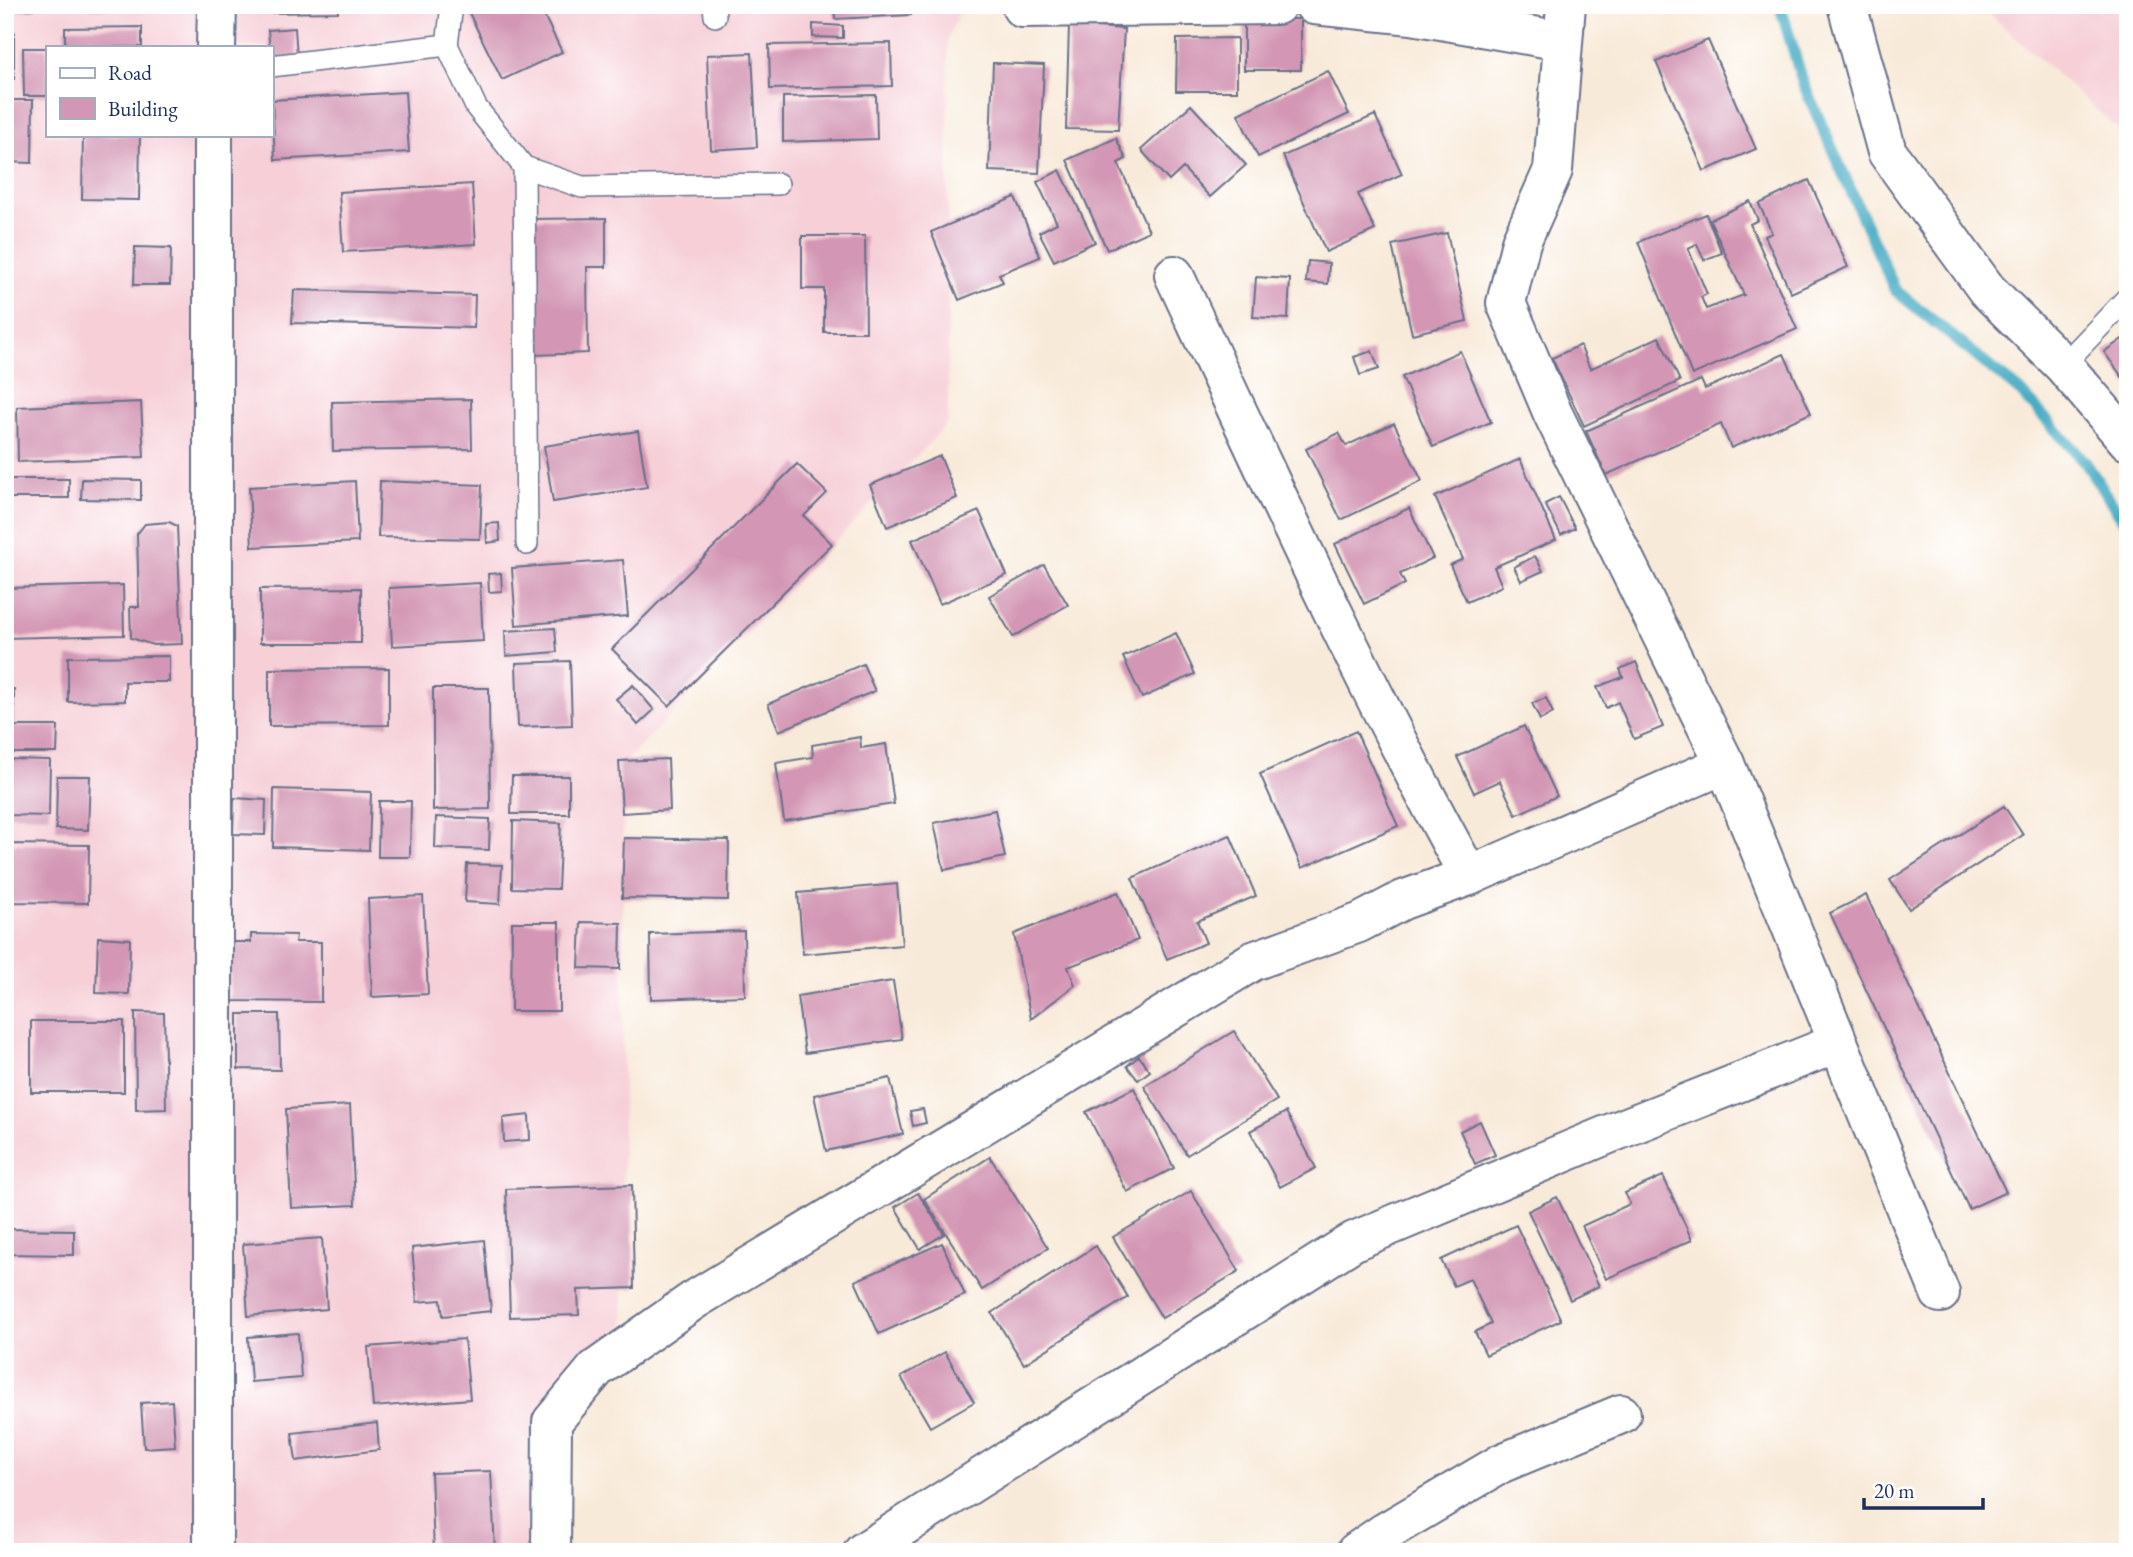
<svg xmlns="http://www.w3.org/2000/svg" width="2133" height="1557" font-family="'EB Garamond',serif">
<style>
.built{fill:#f6cfd7;fill-rule:evenodd}
.lines{fill:none;stroke-linecap:round;stroke-linejoin:round}
.stream{stroke:#42aac2;stroke-width:12}
.building{fill:#d396b4}
.service-casing{stroke:#687089;stroke-width:24}
.minor-casing{stroke:#687089;stroke-width:42}
.service{stroke:#fff;stroke-width:21}
.minor{stroke:#fff;stroke-width:38}
</style>
<rect width="100%" height="100%" fill="#fff"/>
<filter id="ink" filterUnits="userSpaceOnUse"><feTurbulence type="fractalNoise" baseFrequency=".0143" numOctaves="2"/><feDisplacementMap in="SourceGraphic" scale="14" xChannelSelector="R" yChannelSelector="G"/><feConvolveMatrix kernelMatrix="1 2 1 2 8 2 1 2 1" color-interpolation-filters="sRGB"/></filter>
<filter id="wash" filterUnits="userSpaceOnUse"><feTurbulence type="fractalNoise" baseFrequency=".00686" numOctaves="4" result="noise"/><feDisplacementMap in="SourceGraphic" scale="28" xChannelSelector="R" yChannelSelector="G"/><feGaussianBlur stdDeviation="1.57" result="paint"/><feColorMatrix in="noise" values="0 0 0 0 0 0 0 0 0 0 0 0 0 0 0 0 0 1.4 0 .05"/><feComposite in="paint" operator="in"/></filter>
<g filter="url(#wash)">
<rect width="100%" height="100%" fill="#f8ead9"/>
<g class="built">
<path d="M 5,5 L 963,5 L 948,37 L 948,423 L 623,765 L 623,1338 L 539,1429 L 528,1478 L 527,1552 L 5,1552 ZM 47,47 L 271,47 L 271,135 L 47,135 Z"/>
<polygon points="1979,5 2128,5 2128,138"/>
</g>
<g class="lines">
<polyline class="stream" points="1780,5 1803,83 1895,290 2021,392 2085,462 2128,527"/>
</g>
<g id="blocks">
<g class="building">
<polygon points="5,5 33,5 33,9 5,10"/>
<polygon points="91,5 171,5 171,8 91,9"/>
<polygon points="265,5 338,5 338,12 265,13"/>
<polygon points="485,5 516,5 517,7 539,5 562,52 502,80 469,13"/>
<polygon points="834,5 910,5 911,15 835,19"/>
<rect x="1244" y="19" width="57" height="51"/>
<polygon points="813,24 843,26 843,38 813,37"/>
<polygon points="1069,25 1124,29 1118,130 1066,129"/>
<polygon points="142,27 142,47 65,47 65,28"/>
<polygon points="295,28 297,57 271,60 268,30"/>
<rect x="5" y="31" width="9" height="48"/>
<polygon points="1237,38 1237,91 1176,91 1177,39"/>
<polygon points="1708,40 1756,149 1704,171 1656,62"/>
<polygon points="891,43 892,86 770,89 769,45"/>
<polygon points="23,48 47,48 47,96 24,96"/>
<polygon points="752,53 757,147 711,150 707,55"/>
<polygon points="993,63 1044,65 1039,173 989,171"/>
<polygon points="1328,71 1349,114 1258,157 1238,114"/>
<polygon points="405,92 409,152 275,160 272,100"/>
<polygon points="876,95 877,139 783,142 783,97"/>
<polygon points="5,100 33,100 32,163 5,162"/>
<polygon points="1191,105 1246,165 1210,197 1183,168 1169,181 1141,150"/>
<polygon points="1375,115 1402,174 1358,194 1375,230 1326,252 1283,156"/>
<polygon points="83,135 140,135 139,200 82,199"/>
<polygon points="1116,138 1126,159 1118,163 1149,231 1107,250 1067,160"/>
<polygon points="1060,170 1095,242 1054,261 1039,232 1057,223 1037,182"/>
<polygon points="1809,180 1848,267 1791,293 1765,236 1772,233 1759,204"/>
<polygon points="472,184 476,244 343,252 339,192"/>
<polygon points="1015,197 1040,257 999,274 1003,282 959,300 931,232"/>
<polygon points="1750,201 1758,220 1750,224 1797,329 1692,375 1638,242 1706,214 1722,253 1704,260 1697,244 1688,248 1707,294 1701,297 1706,309 1744,295 1710,220"/>
<polygon points="606,218 606,267 587,267 588,353 534,355 532,219"/>
<polygon points="1447,233 1467,321 1412,334 1392,245"/>
<polygon points="802,236 865,236 866,332 824,332 824,289 802,289"/>
<polygon points="135,247 171,248 170,285 134,285"/>
<polygon points="1308,261 1329,263 1328,284 1306,282"/>
<polygon points="1256,277 1290,279 1288,319 1253,317"/>
<polygon points="294,290 475,295 474,328 292,323"/>
<polygon points="2128,335 2128,385 2104,352"/>
<polygon points="1659,337 1680,381 1584,426 1552,358 1580,345 1590,369"/>
<polygon points="1372,351 1379,369 1360,375 1354,357"/>
<polygon points="1460,351 1491,422 1433,447 1402,377"/>
<polygon points="1784,354 1811,413 1731,448 1721,424 1606,475 1586,431 1701,380 1705,389"/>
<polygon points="471,399 472,449 333,451 332,402"/>
<polygon points="141,402 144,457 18,462 17,407"/>
<polygon points="1394,423 1422,481 1341,520 1306,449 1339,433 1346,446"/>
<polygon points="638,431 647,487 553,502 544,446"/>
<polygon points="940,456 957,498 887,527 870,485"/>
<polygon points="1520,459 1556,540 1494,567 1502,586 1467,602 1450,565 1463,559 1435,497"/>
<polygon points="797,464 827,493 804,516 832,544 669,706 612,649"/>
<polygon points="5,479 69,479 69,498 12,498 5,500"/>
<polygon points="82,479 141,480 141,500 81,499"/>
<polygon points="355,481 358,542 252,547 249,487"/>
<polygon points="380,481 482,485 480,539 378,537"/>
<polygon points="1559,497 1575,528 1561,535 1545,504"/>
<polygon points="1409,508 1433,558 1400,574 1405,584 1364,604 1335,544"/>
<polygon points="979,511 1007,575 940,604 912,540"/>
<polygon points="169,522 177,526 182,644 153,645 131,638 130,607 139,607 137,534 145,524"/>
<polygon points="499,523 500,541 487,543 486,524"/>
<polygon points="1535,556 1543,571 1521,581 1514,567"/>
<polygon points="623,560 628,616 516,625 512,568"/>
<polygon points="1044,565 1068,605 1013,637 989,596"/>
<polygon points="501,573 502,591 489,592 488,574"/>
<polygon points="480,583 483,641 392,646 389,588"/>
<polygon points="123,585 124,635 5,638 5,588"/>
<polygon points="361,588 361,643 260,643 260,589"/>
<polygon points="555,628 557,652 506,656 505,631"/>
<polygon points="1176,633 1195,674 1142,698 1123,657"/>
<polygon points="169,656 169,682 125,682 125,701 68,702 68,657"/>
<polygon points="570,661 572,725 518,727 516,663"/>
<polygon points="1636,662 1663,727 1634,739 1618,702 1606,708 1597,687 1623,677 1620,669"/>
<polygon points="863,664 875,691 779,731 768,704"/>
<polygon points="389,668 389,725 269,726 269,669"/>
<polygon points="633,685 654,710 638,725 616,699"/>
<polygon points="433,688 489,688 490,809 433,810"/>
<polygon points="5,689 14,689 14,726 58,726 57,753 5,753"/>
<polygon points="1546,698 1553,713 1540,720 1532,703"/>
<polygon points="1524,726 1557,796 1516,815 1500,781 1474,793 1457,757"/>
<polygon points="1356,731 1398,826 1302,868 1260,774"/>
<polygon points="860,737 861,748 886,744 894,804 784,821 776,763 813,757 812,745"/>
<polygon points="5,759 50,760 49,816 5,815"/>
<polygon points="668,759 670,810 622,813 619,761"/>
<polygon points="57,776 90,776 88,830 56,829"/>
<polygon points="512,776 569,776 569,814 511,814"/>
<polygon points="274,789 371,792 369,850 273,847"/>
<polygon points="234,798 266,800 265,835 233,834"/>
<polygon points="379,801 411,801 410,857 378,857"/>
<polygon points="2004,806 2023,835 1909,909 1890,880"/>
<polygon points="995,810 1005,857 944,870 934,823"/>
<polygon points="436,817 490,819 489,850 435,848"/>
<polygon points="513,821 561,823 558,889 512,888"/>
<polygon points="1230,835 1256,896 1197,921 1206,943 1167,959 1132,878"/>
<polygon points="624,838 729,840 728,900 622,898"/>
<polygon points="5,844 89,845 88,903 5,902"/>
<polygon points="467,864 502,865 500,904 465,902"/>
<polygon points="897,884 902,945 803,954 798,893"/>
<polygon points="1118,892 1138,940 1068,967 1075,985 1031,1019 1014,934"/>
<polygon points="1866,895 2006,1192 1969,1209 1830,913"/>
<polygon points="423,896 428,994 372,997 368,899"/>
<polygon points="512,922 559,922 559,1011 511,1011"/>
<polygon points="581,922 621,923 620,969 579,968"/>
<polygon points="744,931 745,996 651,999 650,934"/>
<polygon points="251,934 296,935 295,942 321,942 321,1002 230,1001 230,942 251,942"/>
<polygon points="98,937 130,939 129,994 96,993"/>
<polygon points="893,981 902,1039 805,1053 797,996"/>
<polygon points="135,1012 164,1013 166,1109 136,1110"/>
<polygon points="238,1014 279,1014 280,1070 238,1069"/>
<rect x="31" y="1021" width="93" height="71"/>
<polygon points="1234,1031 1277,1100 1187,1155 1144,1086"/>
<polygon points="1139,1056 1150,1071 1138,1080 1127,1066"/>
<polygon points="890,1078 903,1134 826,1151 814,1095"/>
<polygon points="1134,1088 1174,1168 1127,1192 1086,1112"/>
<polygon points="350,1105 355,1205 291,1208 286,1109"/>
<polygon points="923,1109 926,1123 913,1126 910,1111"/>
<polygon points="1286,1112 1316,1168 1280,1187 1250,1131"/>
<polygon points="529,1115 530,1140 504,1142 503,1118"/>
<polygon points="1480,1121 1495,1155 1475,1164 1460,1131"/>
<polygon points="990,1157 1048,1248 982,1290 924,1199"/>
<polygon points="1663,1176 1692,1240 1606,1279 1582,1226 1630,1204 1625,1193"/>
<polygon points="632,1185 634,1288 578,1290 579,1315 510,1317 506,1189"/>
<polygon points="1191,1191 1239,1271 1162,1318 1113,1237"/>
<polygon points="918,1193 944,1234 920,1249 895,1207"/>
<polygon points="1557,1197 1599,1286 1570,1300 1528,1211"/>
<polygon points="1516,1225 1561,1320 1486,1355 1475,1332 1491,1324 1470,1279 1454,1286 1441,1260"/>
<polygon points="5,1229 74,1230 74,1255 5,1254"/>
<polygon points="322,1238 327,1309 248,1316 243,1244"/>
<polygon points="484,1240 491,1311 443,1316 441,1300 417,1302 412,1248"/>
<polygon points="942,1243 965,1295 879,1334 855,1281"/>
<polygon points="1096,1246 1128,1297 1024,1364 992,1313"/>
<polygon points="298,1333 301,1378 251,1382 248,1337"/>
<polygon points="464,1339 470,1399 373,1407 368,1347"/>
<polygon points="945,1352 974,1402 930,1427 901,1377"/>
<polygon points="172,1401 175,1446 144,1448 141,1403"/>
<polygon points="377,1423 379,1450 296,1461 292,1433"/>
<polygon points="491,1471 495,1552 434,1552 431,1473"/>
</g>
</g>
</g>
<g filter="url(#ink)">
<use href="#blocks" fill-opacity="0" stroke="#687089" stroke-width="2"/>
<g class="lines">
<defs>
<g id="service">
<polyline points="714,5 715,16"/>
<polyline points="447,45 476,107 524,167 582,187 778,184"/>
<polyline points="271,66 447,45 452,5"/>
<polyline points="524,167 527,544"/>
<polyline points="2063,365 2128,297"/>
</g>
<g id="minor">
<polyline points="1314,5 1412,15 1562,41"/>
<polyline points="1566,5 1553,170 1521,242 1506,303 1553,414 1725,764 1940,1293"/>
<polyline points="1847,5 1887,152 1987,290 2063,365 2128,441"/>
<polyline points="1022,8 1277,5"/>
<polyline points="216,47 217,5"/>
<path d="M 1174,275 C 1268,477 1361,680 1469,876"/>
<polyline points="213,1552 213,135"/>
<polyline points="551,1552 552,1422 596,1369 694,1300 1253,961 1359,923 1403,900 1469,876 1725,764"/>
<polyline points="863,1552 1354,1241 1604,1136 1838,1043"/>
<polyline points="1356,1552 1385,1532 1502,1463 1621,1414"/>
</g>
</defs>
<use href="#service" class="service-casing"/>
<use href="#minor" class="minor-casing"/>
<use href="#service" class="service"/>
<use href="#minor" class="minor"/>
</g>
</g>
<rect width="2133" height="1557" fill="none" stroke="#fff" stroke-width="28"/>
<rect x="46" y="46" width="228" height="91" fill="#ffffff" stroke="#a4acbf" stroke-width="2"/>
<rect x="60" y="68" width="35" height="10" fill="#ffffff" stroke="#a4acbf" stroke-width="2"/>
<text x="108" y="80" font-size="21" fill="#1b2f5e">Road</text>
<rect x="60" y="98" width="35" height="21" fill="#d396b4" stroke="#a4acbf" stroke-width="2"/>
<text x="108" y="116" font-size="21" fill="#1b2f5e">Building</text>
<path d="M1864 1498v10h119v-10" fill="none" stroke="#1b2f5e" stroke-width="3.5"/>
<text x="1874" y="1498" font-size="21" fill="#1b2f5e" stroke="#ffffff" stroke-width="5" paint-order="stroke">20 m</text>
</svg>
